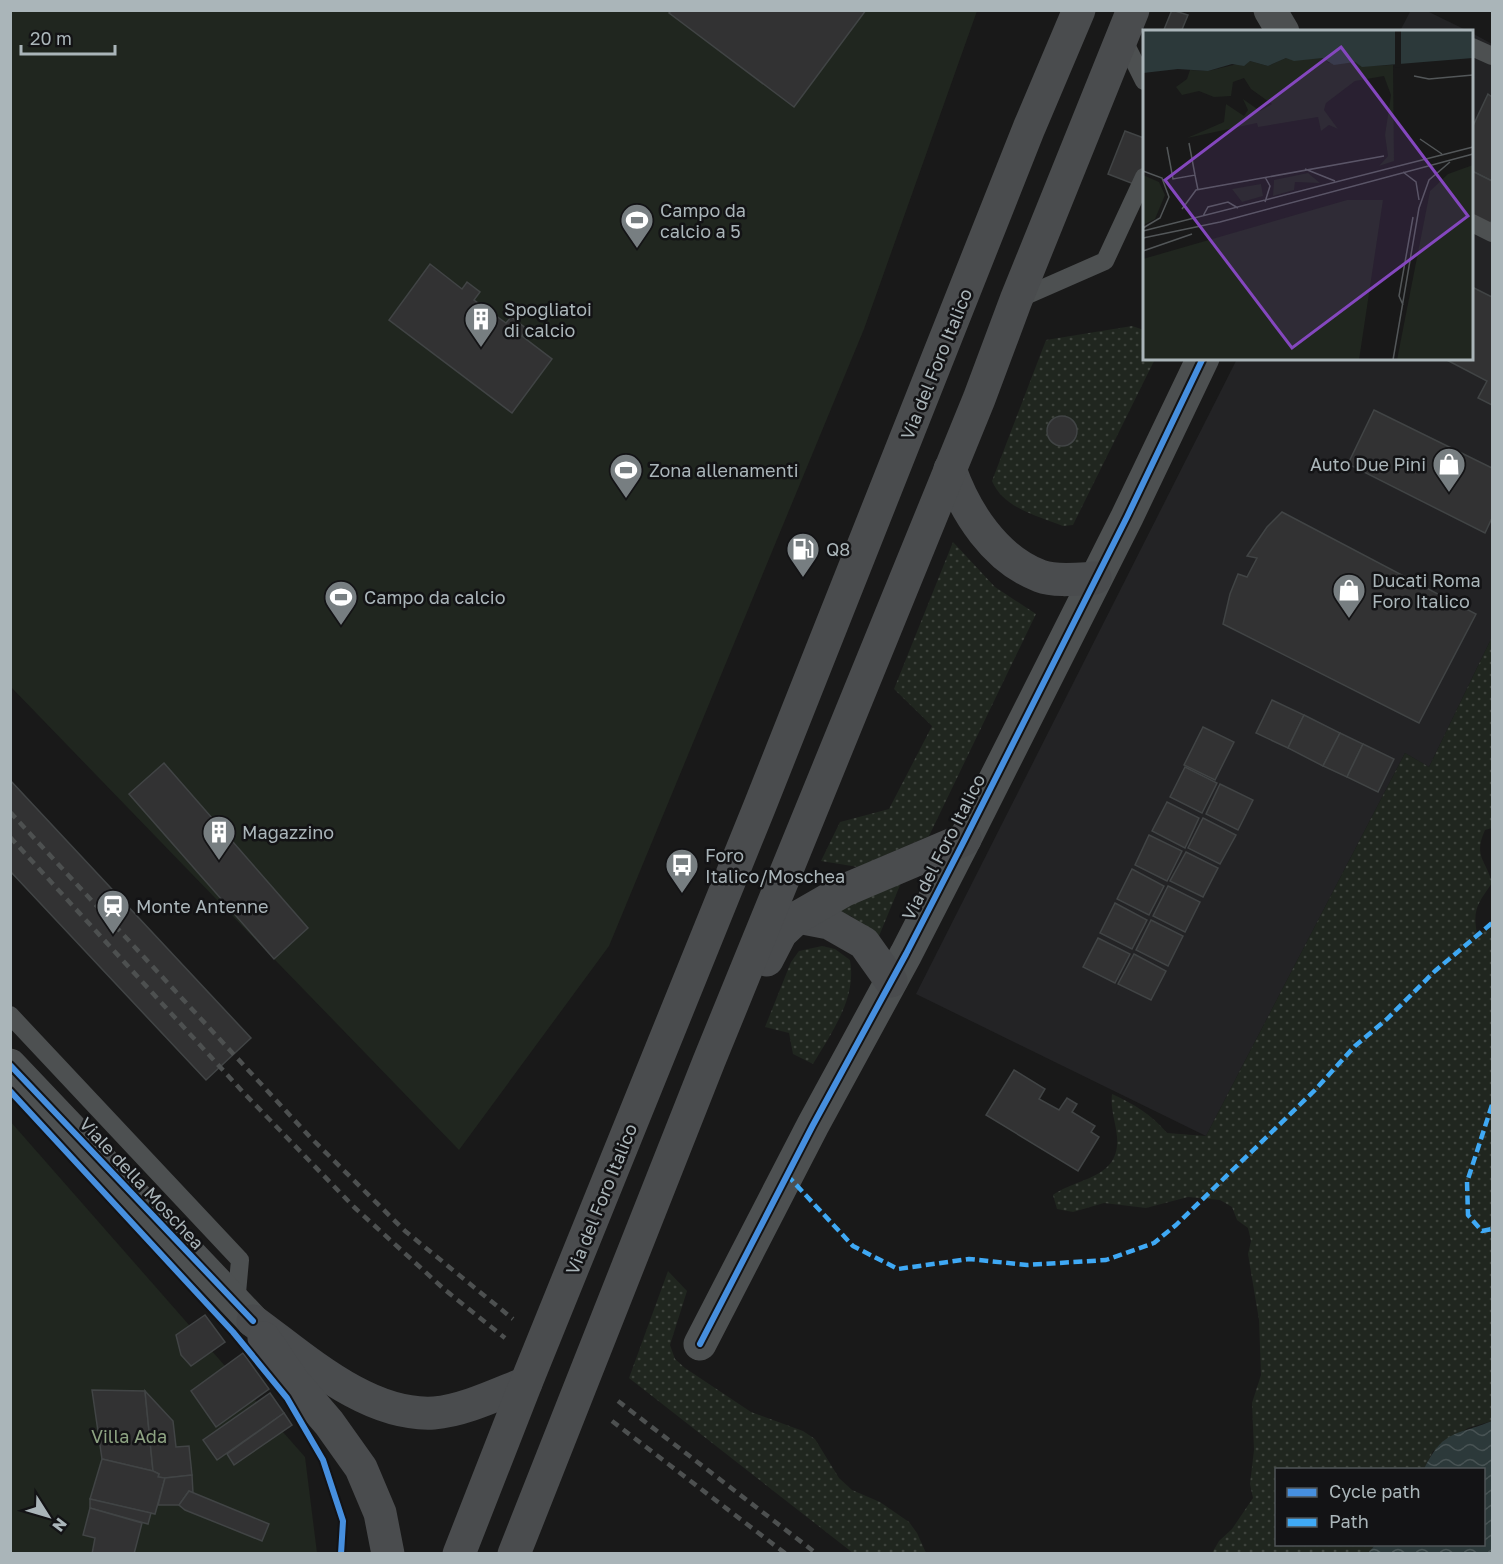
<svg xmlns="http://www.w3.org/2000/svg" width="1503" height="1564" font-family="'Golos Text',sans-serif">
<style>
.built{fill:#232325}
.grass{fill:url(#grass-dots)}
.park{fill:#20261f}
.water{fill:url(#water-waves)}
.building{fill:#323233;stroke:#414445;stroke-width:1.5}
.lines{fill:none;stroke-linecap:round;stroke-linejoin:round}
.service{stroke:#4d5051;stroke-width:18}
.minor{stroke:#4d5051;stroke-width:33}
.tertiary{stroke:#4d5051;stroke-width:33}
.trunk{stroke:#4a4c4e;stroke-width:33}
.rail{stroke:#4d5050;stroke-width:4.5;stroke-dasharray:8 6;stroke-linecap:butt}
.quiet{stroke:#3fa9f5;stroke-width:4.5;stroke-dasharray:9 4.5;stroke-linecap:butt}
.cycleway-casing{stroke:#131315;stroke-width:10}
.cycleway{stroke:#468fdf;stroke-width:6}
.labels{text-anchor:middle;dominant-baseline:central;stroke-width:5;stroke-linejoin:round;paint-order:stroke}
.poi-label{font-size:18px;fill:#aab5b9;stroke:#131315;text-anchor:start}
.street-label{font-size:18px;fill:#aab5b9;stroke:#131315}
.park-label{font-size:18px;fill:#8da382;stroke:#131315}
.inset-road{fill:none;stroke:#535759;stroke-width:1.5}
.view{fill:#8447be;fill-opacity:0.15;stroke:#8447be;stroke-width:3}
.inset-edge{fill:none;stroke:#aab5b9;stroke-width:3}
</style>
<defs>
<pattern id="grass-dots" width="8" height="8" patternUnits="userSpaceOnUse" patternTransform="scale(1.5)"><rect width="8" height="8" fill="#20261f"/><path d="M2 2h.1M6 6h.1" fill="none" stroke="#3e433d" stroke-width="1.8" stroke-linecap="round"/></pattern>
<pattern id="water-waves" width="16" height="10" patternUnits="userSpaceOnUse" patternTransform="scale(1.5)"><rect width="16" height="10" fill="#2c393a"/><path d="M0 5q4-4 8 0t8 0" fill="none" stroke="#485354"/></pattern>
</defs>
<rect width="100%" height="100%" fill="#191919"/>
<g class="built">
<polygon points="1411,10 1427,11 1468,31 1400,31"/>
<polygon points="1472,33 1492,44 1492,637 1429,767 1405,753 1206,1136 916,994 1237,359 1472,358"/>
</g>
<g class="grass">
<path d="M 1132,326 L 1144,330 L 1144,358 L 1155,359 L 1073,525 L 1063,526 C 1038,516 1003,508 992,481 L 1046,340 Z"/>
<polygon points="953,542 995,587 1036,614 929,836 858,867 821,861 840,822 889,809 932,726 894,689"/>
<path d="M 1492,637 L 1492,828 L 1485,830 C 1473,857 1486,859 1492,883 C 1479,902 1472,909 1477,933 L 1492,927 L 1492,1421 L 1468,1428 L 1433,1451 L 1424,1469 L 1276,1470 L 1276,1544 L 1375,1545 L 1368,1553 L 1212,1553 L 1219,1541 L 1232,1529 L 1253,1498 L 1250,1484 L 1254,1450 L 1252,1403 L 1261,1375 L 1259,1320 L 1248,1254 L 1251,1241 L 1248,1228 L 1237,1220 L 1232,1207 L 1220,1200 L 1188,1197 L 1146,1208 L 1104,1203 L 1073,1212 L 1057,1209 L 1053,1195 C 1078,1177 1120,1179 1117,1137 C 1116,1122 1110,1110 1112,1094 C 1134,1104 1151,1114 1167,1133 L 1206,1136 L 1405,753 L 1429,767 Z"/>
<polygon points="903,878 879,936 851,916 833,911"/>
<path d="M 822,946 L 835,949 L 850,960 C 857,998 832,1032 813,1064 L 793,1054 L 789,1033 L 765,1027 L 791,962 L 799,951 Z"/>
<polygon points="668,1271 687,1291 670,1345 675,1359 685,1368 751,1412 803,1431 815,1439 839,1478 852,1490 880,1502 909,1522 917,1533 926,1553 853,1553 629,1378"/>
</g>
<g class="park">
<polygon points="11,11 977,11 864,329 609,946 459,1150 11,687"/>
<polygon points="10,1121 305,1457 317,1553 11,1553"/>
</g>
<path class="water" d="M 1492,1421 L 1492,1553 L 1368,1553 L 1375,1545 L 1484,1544 L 1484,1470 L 1424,1469 C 1444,1429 1455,1436 1492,1421 Z"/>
<g class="building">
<polygon points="672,10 866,10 794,107 669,13"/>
<polygon points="1172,10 1188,15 1181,32 1163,32"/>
<polygon points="1488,94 1492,97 1492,181 1472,171 1472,128"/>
<polygon points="1125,131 1144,138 1144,188 1108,174"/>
<polygon points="1472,171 1492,181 1492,220 1488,228 1472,219"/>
<polygon points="430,264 462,289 467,282 480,292 474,300 506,323 511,317 527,329 522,336 552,359 512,413 389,320"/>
<polygon points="1472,287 1492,297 1492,405 1478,398 1487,381 1443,358 1472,358"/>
<polygon points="1374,410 1492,468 1492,518 1485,533 1348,464"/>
<circle cx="1062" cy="431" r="15"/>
<polygon points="1282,512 1476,614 1419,723 1223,624 1230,594 1238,574 1247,577 1257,558 1247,556 1267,527"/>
<polygon points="1272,700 1304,715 1288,748 1256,733"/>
<polygon points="1304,715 1340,733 1323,766 1288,748"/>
<polygon points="1203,727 1234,742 1215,780 1184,765"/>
<polygon points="1340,733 1363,744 1347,777 1323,766"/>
<polygon points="1363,744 1394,759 1378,792 1347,777"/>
<polygon points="164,763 308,928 274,959 129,794"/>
<polygon points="1185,767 1217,783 1202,813 1170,797"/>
<polygon points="10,780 251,1038 206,1080 10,871"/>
<polygon points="1220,784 1253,800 1238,830 1206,814"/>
<polygon points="1167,802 1199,818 1185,848 1152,831"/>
<polygon points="1203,818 1236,835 1220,864 1188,848"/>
<polygon points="1149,835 1182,851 1167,881 1135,865"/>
<polygon points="1186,852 1218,868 1203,897 1170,881"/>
<polygon points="1132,869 1164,886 1149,915 1117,899"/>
<polygon points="1168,886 1200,902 1185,932 1153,916"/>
<polygon points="1115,903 1147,920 1132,949 1100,933"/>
<polygon points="1151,920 1183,936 1168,966 1136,950"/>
<polygon points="1098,938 1130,954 1115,983 1083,967"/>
<polygon points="1134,954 1166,971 1151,1000 1118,984"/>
<polygon points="1014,1070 1045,1089 1039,1099 1059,1110 1067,1098 1077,1104 1072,1112 1095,1126 1091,1132 1099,1137 1078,1171 986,1115"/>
<polygon points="205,1315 225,1342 191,1366 181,1355 176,1335"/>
<polygon points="243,1353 269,1389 216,1427 191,1391"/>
<polygon points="92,1390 145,1391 153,1471 102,1459"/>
<polygon points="145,1391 173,1421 176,1447 189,1446 192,1475 165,1478 158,1477 159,1474 153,1471"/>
<polygon points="270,1393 284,1413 217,1460 203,1440"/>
<polygon points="284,1413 292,1425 234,1465 227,1454"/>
<polygon points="102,1459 153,1471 159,1474 158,1477 165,1478 155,1514 90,1499"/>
<polygon points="192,1475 193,1493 189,1491 179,1505 158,1505 165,1478"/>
<polygon points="189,1491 269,1524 262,1541 185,1510 179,1505"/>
<polygon points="90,1499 151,1513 148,1524 90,1508"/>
<polygon points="90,1508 142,1523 134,1554 92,1554 95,1538 83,1535"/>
</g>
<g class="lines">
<g class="service">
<polyline points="1122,37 1144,81"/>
<polyline points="1472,47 1492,56"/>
<polyline points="1472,223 1492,233"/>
<polyline points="1016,300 1105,261 1144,177"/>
<polyline points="10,1015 240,1260 236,1304"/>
</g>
<g class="minor">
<polyline points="1270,10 1283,32"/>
<polyline points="700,1344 813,1125 906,954 965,839 1127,517 1203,358"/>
</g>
<polyline class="tertiary" points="10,1065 253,1321"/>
<g class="trunk">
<path d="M 950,469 C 965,512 995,559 1040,576 C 1056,582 1078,579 1095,578"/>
<polyline points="798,917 829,923 864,943 891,981"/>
<polyline points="767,960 781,933 798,917 845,890 965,839"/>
<path d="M 253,1321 C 304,1358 367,1417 434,1413 C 463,1411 498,1394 526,1383"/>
<polyline points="264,1338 293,1381 329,1423 361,1468 380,1513 388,1554"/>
<polyline points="459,1554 526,1383 759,808 1029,128 1079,10"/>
<polyline points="514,1554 709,1061 979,399 1016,300 1133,10"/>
</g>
<g class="rail">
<polyline points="10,812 310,1137 405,1231 513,1319"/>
<polyline points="10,837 242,1091 354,1207 444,1289 505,1338"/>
<polyline points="618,1401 817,1554"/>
<polyline points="612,1421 786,1554"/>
</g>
<g class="quiet">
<polyline points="1492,1105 1467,1182 1468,1215 1482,1231 1492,1229"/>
<polyline points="787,1175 853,1246 898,1269 969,1259 1027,1265 1106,1260 1154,1243 1176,1225 1315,1090 1355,1046 1387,1019 1435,971 1492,923"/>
</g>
<defs>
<g id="cycleway">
<polyline points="10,1065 253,1321"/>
<polyline points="10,1091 233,1332 287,1398 323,1460 343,1521 341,1554"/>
<polyline points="700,1344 813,1125 906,954 965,839 1127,517 1203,358"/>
</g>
</defs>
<use href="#cycleway" class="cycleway-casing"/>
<use href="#cycleway" class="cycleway"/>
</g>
<defs>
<symbol id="stadium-pin" viewBox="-11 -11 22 30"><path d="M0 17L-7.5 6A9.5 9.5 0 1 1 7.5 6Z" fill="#777e81" stroke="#131315"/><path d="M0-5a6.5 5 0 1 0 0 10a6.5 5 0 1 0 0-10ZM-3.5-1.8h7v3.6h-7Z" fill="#fff"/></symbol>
<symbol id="building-pin" viewBox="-11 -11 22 30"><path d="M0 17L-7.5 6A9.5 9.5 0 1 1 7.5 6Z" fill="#777e81" stroke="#131315"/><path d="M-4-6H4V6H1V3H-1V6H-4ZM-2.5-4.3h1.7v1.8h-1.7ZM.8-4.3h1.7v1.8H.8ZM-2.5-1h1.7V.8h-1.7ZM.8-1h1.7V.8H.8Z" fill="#fff"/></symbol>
<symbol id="shop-pin" viewBox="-11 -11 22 30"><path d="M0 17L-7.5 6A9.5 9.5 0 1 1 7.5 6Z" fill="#777e81" stroke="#131315"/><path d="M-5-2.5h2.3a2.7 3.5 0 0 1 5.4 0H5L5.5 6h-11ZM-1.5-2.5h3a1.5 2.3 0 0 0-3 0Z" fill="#fff"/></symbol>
<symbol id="fuel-pin" viewBox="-11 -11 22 30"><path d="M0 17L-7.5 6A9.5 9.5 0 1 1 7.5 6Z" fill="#777e81" stroke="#131315"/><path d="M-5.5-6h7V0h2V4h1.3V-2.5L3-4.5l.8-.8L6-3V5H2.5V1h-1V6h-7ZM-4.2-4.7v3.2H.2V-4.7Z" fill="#fff"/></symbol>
<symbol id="bus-pin" viewBox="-11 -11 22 30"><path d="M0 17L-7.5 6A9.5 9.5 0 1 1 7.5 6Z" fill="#777e81" stroke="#131315"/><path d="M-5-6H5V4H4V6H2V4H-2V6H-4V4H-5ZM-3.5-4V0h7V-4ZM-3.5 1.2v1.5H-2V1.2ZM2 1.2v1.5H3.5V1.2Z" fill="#fff"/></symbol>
<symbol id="station-pin" viewBox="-11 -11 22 30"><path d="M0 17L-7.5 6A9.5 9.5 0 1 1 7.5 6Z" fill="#777e81" stroke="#131315"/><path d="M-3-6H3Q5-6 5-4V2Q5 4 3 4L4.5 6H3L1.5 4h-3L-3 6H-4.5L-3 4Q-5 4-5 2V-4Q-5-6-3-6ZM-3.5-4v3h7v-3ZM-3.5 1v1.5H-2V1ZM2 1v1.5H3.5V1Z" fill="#fff"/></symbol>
</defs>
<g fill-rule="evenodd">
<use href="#stadium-pin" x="618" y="201" width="38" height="52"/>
<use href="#building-pin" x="462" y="300" width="38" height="52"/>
<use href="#shop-pin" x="1430" y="445" width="38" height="52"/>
<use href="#stadium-pin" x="607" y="451" width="38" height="52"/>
<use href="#fuel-pin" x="784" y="530" width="38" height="52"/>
<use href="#shop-pin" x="1330" y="571" width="38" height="52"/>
<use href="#stadium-pin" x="322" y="578" width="38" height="52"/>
<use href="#building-pin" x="200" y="813" width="38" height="52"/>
<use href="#bus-pin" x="663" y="846" width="38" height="52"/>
<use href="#station-pin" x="94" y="887" width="38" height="52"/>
</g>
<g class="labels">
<g class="poi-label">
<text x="660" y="210">Campo da<tspan x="660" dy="21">calcio a 5</tspan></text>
<text x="504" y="309">Spogliatoi<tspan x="504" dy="21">di calcio</tspan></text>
<text x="1426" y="464" text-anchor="end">Auto Due Pini</text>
<text x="649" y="470">Zona allenamenti</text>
<text x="826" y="549">Q8</text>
<text x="1372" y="580">Ducati Roma<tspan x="1372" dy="21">Foro Italico</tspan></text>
<text x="364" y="597">Campo da calcio</text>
<text x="242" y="832">Magazzino</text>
<text x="705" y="855">Foro<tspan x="705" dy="21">Italico/Moschea</tspan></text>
<text x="136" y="906">Monte Antenne</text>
</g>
<g class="street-label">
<text transform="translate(936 364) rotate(-68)">Via del Foro Italico</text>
<text transform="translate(943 847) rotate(-63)">Via del Foro Italico</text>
<text transform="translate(142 1183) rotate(47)">Viale della Moschea</text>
<text transform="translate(601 1199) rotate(-68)">Via del Foro Italico</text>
</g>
<g class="park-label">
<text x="129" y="1436">Villa Ada</text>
</g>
</g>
<g transform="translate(1143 30)">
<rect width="330" height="330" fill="#191919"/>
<path d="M 143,28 L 179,28 L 186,33 L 212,32 L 223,36 L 250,35 L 251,131 L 236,136 L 245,126 L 242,105 L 248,65 L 241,46 L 212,51 L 183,73 L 181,80 L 195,99 L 186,95 L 178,101 L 175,87 L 115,97 L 114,93 L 44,108 L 81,92 L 83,74 L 101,86 L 105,80 L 100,69 L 117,81 L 129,74 L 108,59 L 101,48 L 90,52 L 88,66 L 71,67 L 56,61 L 39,65 L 33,57 L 44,49 L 47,40 L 65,41 L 107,31 L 125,36 ZM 165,143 L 177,153 L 152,152 L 151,160 L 130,166 L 131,150 ZM 0,145 L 16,152 L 22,165 L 12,189 L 0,195 ZM 118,154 L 120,166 L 99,172 L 89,159 Z" fill="#20261f"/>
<path d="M 330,135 L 330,330 L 254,330 L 287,161 L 305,144 ZM 204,170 L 240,170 L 216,330 L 0,330 L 0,229 Z" fill="#20261f"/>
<path d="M 0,0 L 330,0 L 330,28 L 219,37 L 212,32 L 191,35 L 179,28 L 151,31 L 143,28 L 125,36 L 107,31 L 101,36 L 89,34 L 65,41 L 35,39 L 0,43 Z" fill="#2c393a"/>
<path d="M 252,0 L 258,0 L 258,37 L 252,38 Z" fill="#191919"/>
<path class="inset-road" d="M 271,46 L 286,49 L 330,45M 277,109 L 299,124M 46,113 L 52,145M 24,117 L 30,149 L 52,145 L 55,160M 162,139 L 192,151M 0,141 L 19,148 L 26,167 L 17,188 L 0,198M 260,142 L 273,152 L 276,170M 122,147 L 127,156 L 122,172M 276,178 L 286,150 L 307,132M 39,179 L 53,160 L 241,126M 60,186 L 65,177 L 85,172 L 95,178M 0,201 L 330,117M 0,208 L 77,192 L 330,124M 0,221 L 49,204M 260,275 L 256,266 L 270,187M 250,330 L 276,178"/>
<path class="view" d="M 198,17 L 325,186 L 149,318 L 22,150 Z"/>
<rect width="330" height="330" class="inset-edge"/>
</g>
<rect width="1503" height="1564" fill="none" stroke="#aab5b9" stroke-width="24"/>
<rect x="1275" y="1468" width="210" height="78" fill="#131315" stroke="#4f5457" stroke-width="1.5"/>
<rect x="1287" y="1488" width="30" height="9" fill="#468fdf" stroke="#4f5457" stroke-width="1.5"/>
<text x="1329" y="1498" font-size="18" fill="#aab5b9">Cycle path</text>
<rect x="1287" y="1518" width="30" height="9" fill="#3fa9f5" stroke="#4f5457" stroke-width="1.5"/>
<text x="1329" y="1528" font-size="18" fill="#aab5b9">Path</text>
<g transform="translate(48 1516) rotate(127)" stroke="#131315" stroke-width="4.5" paint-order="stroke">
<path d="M0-4.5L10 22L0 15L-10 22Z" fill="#aab5b9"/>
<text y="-9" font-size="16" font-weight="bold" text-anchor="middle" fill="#aab5b9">N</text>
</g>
<path d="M21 45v9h94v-9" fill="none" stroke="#aab5b9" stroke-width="3"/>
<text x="30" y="45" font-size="18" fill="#aab5b9" stroke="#131315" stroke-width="4.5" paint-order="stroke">20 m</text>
</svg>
